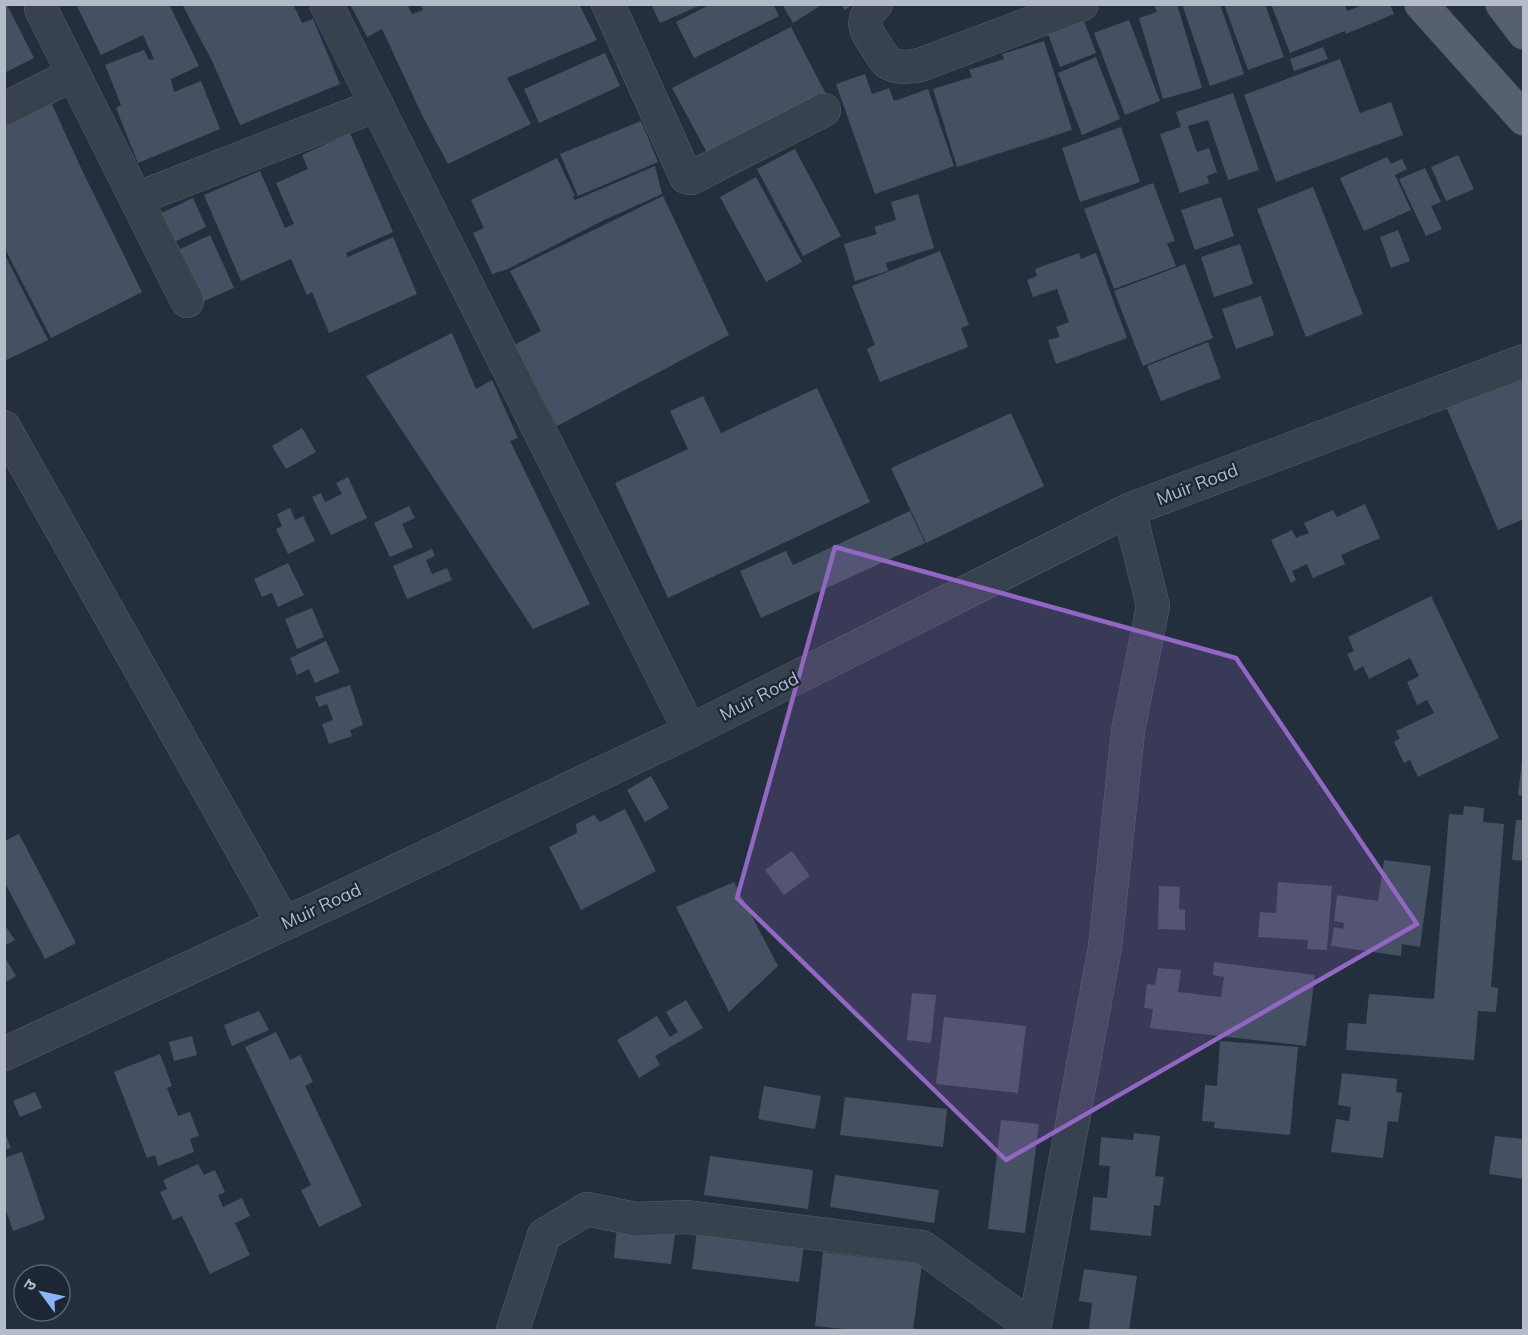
<svg xmlns="http://www.w3.org/2000/svg" width="1528" height="1335" font-family="Mulish,'Noto Sans Devanagari',sans-serif">
<style>
.building{fill:#455162}
.lines{fill:none;stroke-linecap:round;stroke-linejoin:round}
.minor-casing{stroke:#565f6c;stroke-width:34}
.major-casing{stroke:#414a57;stroke-width:34}
.minor{stroke:#38414e;stroke-width:33}
.major{stroke:#56606e;stroke-width:33}
.marked{fill:#9266c3;fill-opacity:0.2;stroke:#9266c3;stroke-width:4.5;stroke-linejoin:round}
.labels{text-anchor:middle;dominant-baseline:central;stroke-width:4.5;stroke-linejoin:round;paint-order:stroke}
.street-label{font-size:18px;fill:#b4bcc9;stroke:#1d2633}
</style>
<rect width="100%" height="100%" fill="#242f3e"/>
<g class="building">
<polygon points="76,4 169,4 199,66 171,79 174,92 201,81 220,129 138,163 116,108 121,105 105,65 144,50 149,60 154,59 143,35 101,55"/>
<polygon points="182,4 293,4 302,23 313,19 340,84 240,125 213,63"/>
<polygon points="350,4 407,4 412,14 423,10 420,4 579,4 597,40 507,78 531,124 448,164 423,117 382,29 367,37"/>
<polygon points="651,4 703,4 660,23"/>
<polygon points="711,4 773,4 779,16 694,58 676,22"/>
<polygon points="782,4 823,4 793,23"/>
<polygon points="841,4 853,4 845,10"/>
<polygon points="1154,4 1177,4 1202,88 1163,99 1139,18 1157,12"/>
<polygon points="1182,4 1220,4 1244,74 1210,86"/>
<polygon points="1224,4 1265,4 1284,57 1248,70"/>
<polygon points="1271,4 1345,4 1347,11 1365,4 1390,4 1394,14 1346,34 1345,31 1290,53"/>
<polygon points="4,5 7,5 34,58 4,73"/>
<polygon points="1083,18 1096,53 1060,67 1047,31"/>
<polygon points="1129,20 1160,101 1125,115 1094,33"/>
<polygon points="791,27 829,100 711,160 672,88"/>
<polygon points="1044,41 1072,130 957,167 933,89 972,77 969,70 1004,59 1002,54"/>
<polygon points="1323,47 1328,59 1294,71 1290,59"/>
<polygon points="605,53 620,86 539,123 524,89"/>
<polygon points="1096,57 1120,119 1082,135 1058,73"/>
<polygon points="1340,59 1360,113 1391,102 1403,135 1276,182 1244,95"/>
<polygon points="865,74 872,94 889,88 894,101 928,89 954,166 875,194 836,84"/>
<polygon points="1233,93 1259,170 1228,180 1208,120 1188,126 1197,152 1209,148 1217,172 1207,176 1209,183 1180,193 1160,134 1181,127 1176,112"/>
<polygon points="50,100 81,168 142,292 51,338 4,247 4,121"/>
<polygon points="641,121 658,162 578,196 560,154"/>
<polygon points="1121,127 1140,182 1080,202 1062,148"/>
<polygon points="350,133 393,232 346,253 348,257 393,237 417,294 329,333 312,292 307,295 291,259 241,281 204,195 260,171 285,228 294,224 276,183 308,169 302,155"/>
<polygon points="795,149 841,236 803,256 757,169"/>
<polygon points="1458,155 1474,189 1446,201 1431,167"/>
<polygon points="1387,157 1391,164 1402,159 1407,169 1395,175 1411,210 1364,231 1340,178"/>
<polygon points="557,158 575,196 572,197 575,200 655,166 662,194 602,221 508,269 492,274 473,233 484,228 471,200"/>
<polygon points="1425,168 1441,202 1431,206 1442,229 1426,236 1399,179"/>
<polygon points="756,177 802,262 766,282 720,197"/>
<polygon points="1153,183 1175,241 1167,243 1176,266 1114,289 1084,209"/>
<polygon points="1313,187 1363,314 1306,337 1257,209"/>
<polygon points="918,194 934,248 886,263 888,271 855,281 844,244 877,234 874,227 896,220 891,202"/>
<polygon points="663,196 729,335 557,426 514,345 541,331 510,271"/>
<polygon points="1221,197 1234,236 1195,250 1181,210"/>
<polygon points="193,198 206,227 168,245 155,216"/>
<polygon points="1398,230 1410,261 1391,268 1380,237"/>
<polygon points="210,235 234,288 197,304 174,252"/>
<polygon points="1240,244 1253,284 1214,297 1201,257"/>
<polygon points="940,251 969,325 961,328 968,347 880,382 867,349 875,345 852,286"/>
<polygon points="4,253 48,340 4,361"/>
<polygon points="1079,253 1081,259 1096,253 1127,338 1056,364 1048,340 1060,337 1056,327 1069,322 1057,289 1033,297 1027,280 1037,276 1035,269"/>
<polygon points="1185,264 1213,338 1143,366 1114,291"/>
<polygon points="1261,296 1274,335 1236,349 1222,309"/>
<polygon points="452,333 476,389 492,380 518,438 510,441 590,604 533,629 366,376"/>
<polygon points="1208,342 1221,378 1161,401 1147,366"/>
<polygon points="1524,371 1524,519 1498,530 1445,404"/>
<polygon points="817,388 870,502 668,598 615,483 688,449 670,411 703,396 721,433"/>
<polygon points="1011,413 1044,486 926,543 891,468"/>
<polygon points="302,428 316,452 286,469 272,446"/>
<polygon points="348,477 367,518 331,535 312,497 321,493 325,502 342,494 336,483"/>
<polygon points="1365,504 1380,538 1341,555 1345,564 1313,578 1307,564 1292,571 1296,580 1291,583 1271,540 1292,530 1296,538 1309,533 1304,523 1333,510 1337,517"/>
<polygon points="409,506 415,518 402,524 413,547 390,557 374,523"/>
<polygon points="290,508 295,520 303,516 315,541 288,554 276,529 282,526 277,514"/>
<polygon points="910,511 925,543 761,618 740,571 786,551 793,565"/>
<polygon points="432,549 435,556 426,560 432,574 447,568 452,580 407,599 393,566"/>
<polygon points="288,563 304,595 278,607 272,593 262,597 254,579"/>
<polygon points="1431,596 1499,738 1418,777 1410,760 1404,763 1394,742 1400,738 1396,731 1434,713 1427,700 1417,705 1407,682 1419,676 1410,658 1369,679 1363,666 1355,671 1347,654 1354,651 1348,637"/>
<polygon points="312,608 324,637 297,649 285,619"/>
<polygon points="326,641 340,672 315,683 309,669 297,675 290,658"/>
<polygon points="350,685 363,725 350,730 352,736 329,744 322,724 333,720 327,704 319,707 315,697"/>
<polygon points="1522,761 1524,761 1524,796 1518,795"/>
<polygon points="651,776 669,808 645,822 627,790"/>
<polygon points="1464,806 1484,808 1483,822 1504,824 1491,987 1498,988 1496,1012 1478,1011 1474,1060 1346,1050 1348,1023 1366,1024 1369,994 1434,999 1449,814 1463,815"/>
<polygon points="625,809 656,871 581,910 549,847 577,833 576,824 594,815 600,822"/>
<polygon points="1516,820 1524,820 1524,861 1512,860"/>
<polygon points="19,834 76,943 45,959 4,881 4,841"/>
<polygon points="792,851 810,876 784,895 765,870"/>
<polygon points="1384,860 1431,866 1420,947 1402,944 1401,956 1331,946 1334,927 1343,929 1344,923 1334,921 1337,895 1378,901"/>
<polygon points="734,882 778,966 729,1012 676,907"/>
<polygon points="1278,882 1332,886 1327,950 1307,949 1308,940 1258,937 1260,912 1276,913"/>
<polygon points="1159,886 1180,887 1179,909 1185,910 1185,930 1158,929"/>
<polygon points="4,924 15,940 4,946"/>
<polygon points="4,956 16,976 4,983"/>
<polygon points="1214,962 1315,975 1306,1046 1150,1028 1153,1009 1144,1008 1147,984 1155,985 1158,968 1181,970 1178,992 1221,997 1224,977 1213,975"/>
<polygon points="912,993 936,995 931,1043 907,1040"/>
<polygon points="686,1000 703,1028 655,1056 660,1065 639,1078 617,1040 657,1016 670,1037 678,1032 666,1012"/>
<polygon points="259,1011 269,1030 232,1046 224,1025"/>
<polygon points="944,1017 1026,1026 1018,1093 936,1084"/>
<polygon points="276,1032 290,1060 300,1055 313,1082 305,1086 362,1206 319,1227 301,1190 311,1185 245,1047"/>
<polygon points="192,1036 197,1055 174,1061 169,1042"/>
<polygon points="1220,1041 1298,1047 1290,1135 1214,1128 1215,1122 1202,1121 1205,1085 1217,1086"/>
<polygon points="160,1054 172,1086 167,1088 178,1116 190,1112 199,1136 190,1139 194,1152 158,1166 155,1155 147,1158 114,1072"/>
<polygon points="1342,1073 1397,1079 1396,1092 1402,1093 1398,1122 1388,1121 1383,1158 1331,1152 1336,1119 1349,1121 1351,1107 1338,1105"/>
<polygon points="764,1086 821,1096 815,1129 758,1119"/>
<polygon points="35,1092 42,1108 20,1117 13,1101"/>
<polygon points="845,1097 947,1109 943,1147 840,1135"/>
<polygon points="1001,1120 1039,1124 1025,1233 988,1229"/>
<polygon points="4,1130 11,1148 4,1150"/>
<polygon points="1134,1133 1160,1136 1155,1176 1164,1177 1160,1206 1154,1205 1151,1236 1090,1230 1093,1197 1107,1198 1110,1166 1099,1165 1101,1137 1133,1140"/>
<polygon points="1495,1136 1524,1139 1524,1179 1489,1174"/>
<polygon points="22,1152 45,1219 13,1231 4,1205 4,1158"/>
<polygon points="710,1156 813,1170 808,1209 704,1195"/>
<polygon points="198,1164 204,1175 215,1170 225,1192 218,1195 223,1207 242,1198 250,1216 235,1223 250,1255 210,1274 182,1216 173,1220 160,1192 167,1189 163,1180"/>
<polygon points="835,1175 939,1190 934,1223 830,1207"/>
<polygon points="617,1227 675,1233 671,1264 614,1258"/>
<polygon points="697,1231 804,1244 799,1282 692,1269"/>
<polygon points="823,1252 922,1264 913,1330 854,1330 815,1326"/>
<polygon points="1084,1269 1137,1276 1129,1330 1089,1330 1092,1303 1079,1301"/>
</g>
<g class="lines">
<defs>
<g id="minor">
<polyline points="326,4 690,731"/>
<polyline points="608,4 686,177 691,178 824,110"/>
<path d="M 876,4 C 859,19 865,31 876,46 C 879,51 883,58 887,62 C 897,69 909,67 920,65 L 1082,4"/>
<polyline points="41,9 187,301"/>
<polyline points="4,109 74,74"/>
<polyline points="136,199 377,105"/>
<polyline points="4,427 284,924"/>
<polyline points="4,1054 329,903 690,731 1129,510 1524,361"/>
<polyline points="513,1330 544,1235 587,1209 635,1219 687,1217 922,1247 1035,1329"/>
<polyline points="1034,1330 1105,947 1128,731 1153,606 1129,510"/>
</g>
<g id="major">
<polyline points="1421,4 1524,119"/>
<polyline points="1502,4 1524,33"/>
</g>
</defs>
<use href="#minor" class="minor-casing"/>
<use href="#major" class="major-casing"/>
<use href="#minor" class="minor"/>
<use href="#major" class="major"/>
</g>
<path class="marked" d="M 835,547 L 1236,658 L 1417,924 L 1006,1160 L 737,898 Z"/>
<g class="labels">
<g class="street-label">
<text transform="translate(1197 484) rotate(-21)">Muir Road</text>
<text transform="translate(759 696) rotate(-27)">Muir Road</text>
<text transform="translate(321 906) rotate(-25)">Muir Road</text>
</g>
</g>
<rect width="1528" height="1335" fill="none" stroke="#b4bcc9" stroke-width="12"/>
<g transform="translate(42 1293) rotate(303)"><circle r="28" fill="#1d2633" stroke="#59626f" stroke-width="1.5"/>
<path d="M0-4.5L10 22L0 15L-10 22Z" fill="#8ab4f8"/>
<text y="-9" font-size="16" font-weight="bold" text-anchor="middle" fill="#b4bcc9">उ</text>
</g>
</svg>
